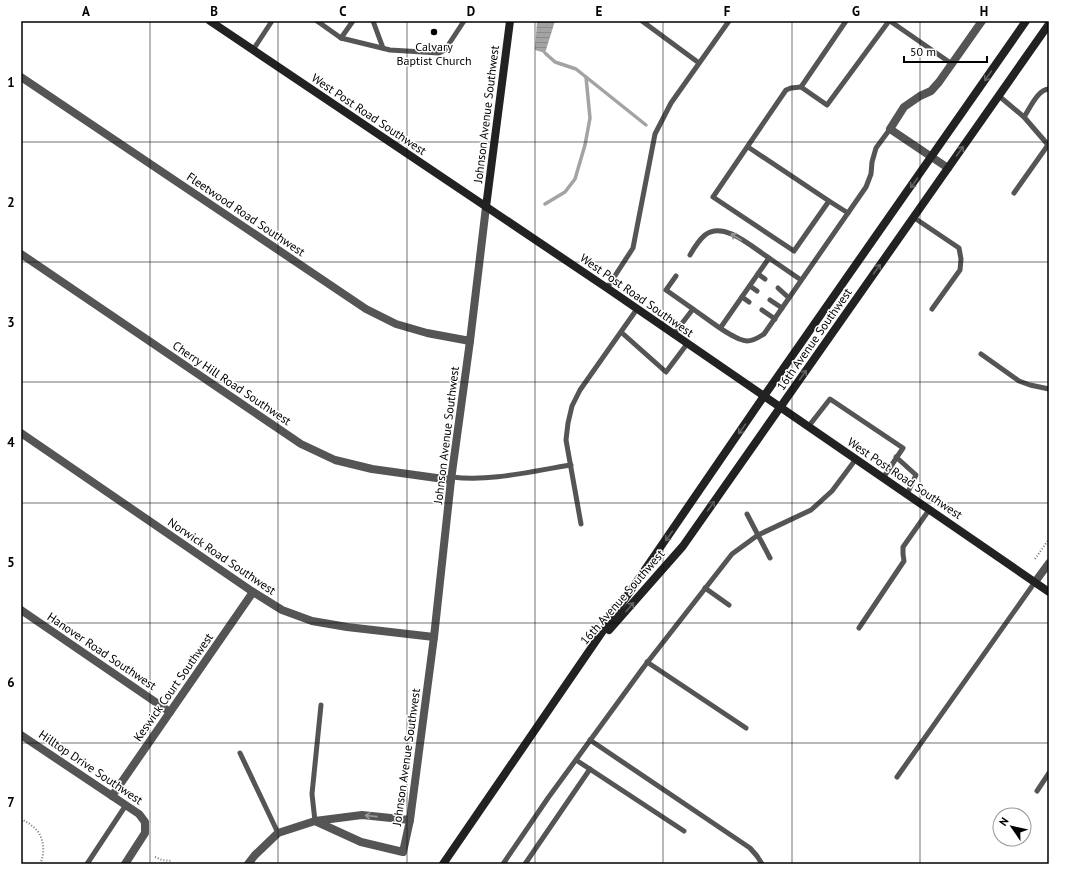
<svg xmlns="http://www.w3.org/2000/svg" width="1070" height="885" font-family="'PT Sans',sans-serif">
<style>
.water{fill:url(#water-rules)}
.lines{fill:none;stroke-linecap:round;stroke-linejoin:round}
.stream{stroke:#a3a3a3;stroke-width:3.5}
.path{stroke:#777;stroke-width:2;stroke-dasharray:1 2;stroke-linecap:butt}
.lane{stroke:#555;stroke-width:5}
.street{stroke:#555;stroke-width:8}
.secondary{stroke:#222;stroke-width:8}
.oneway{stroke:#646464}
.oneway2{stroke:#999}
.grid{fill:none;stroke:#000;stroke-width:1;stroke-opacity:0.55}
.poi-dot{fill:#000;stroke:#fff;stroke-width:1.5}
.labels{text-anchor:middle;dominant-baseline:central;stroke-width:3;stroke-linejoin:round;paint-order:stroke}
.poi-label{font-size:12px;fill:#000;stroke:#fff}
.street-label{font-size:12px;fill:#000;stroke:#fff}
.neatline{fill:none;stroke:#000;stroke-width:1.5}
.grid-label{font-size:13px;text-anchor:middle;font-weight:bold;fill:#000}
</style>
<defs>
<pattern id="water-rules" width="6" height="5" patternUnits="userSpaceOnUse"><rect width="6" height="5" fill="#a3a3a3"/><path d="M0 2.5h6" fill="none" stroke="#8b8b8b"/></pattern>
</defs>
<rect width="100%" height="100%" fill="#fff"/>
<polygon class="water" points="537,21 555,21 545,53 535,50"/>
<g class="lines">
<g class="stream">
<polyline points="545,53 555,62 576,69 646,125"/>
<polyline points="545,204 565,192 575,179 585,145 590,118 586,77"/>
</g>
<g class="path">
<polyline points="1035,559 1049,539"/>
<path d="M 21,819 C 25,821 29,823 32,826 C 44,834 46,852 40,864"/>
<polyline points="155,857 162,860 172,861"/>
</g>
<g class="lane">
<polyline points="317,21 341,38 390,50 439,53 445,50 464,21"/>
<polyline points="373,21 383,48"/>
<polyline points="642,21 699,63"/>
<polyline points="846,21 801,87 827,105 889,21"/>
<polyline points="890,21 952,64"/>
<polyline points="341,38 353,21"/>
<polyline points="253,50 272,21"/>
<polyline points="801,87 791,88 786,90 713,197 794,251 829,201 848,213"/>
<polyline points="999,96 1024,117 1049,146"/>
<path d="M 1024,117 C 1030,108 1038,89 1049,89"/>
<polyline points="748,147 829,201"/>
<polyline points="1014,193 1048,145"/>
<polyline points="913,217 959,248 961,259 960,270 932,309"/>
<path d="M 690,255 C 694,248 699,240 705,235 C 724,220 753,248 769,258"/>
<polyline points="758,274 765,279"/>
<polyline points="676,276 666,290 693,309"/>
<polyline points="750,286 757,291"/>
<polyline points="607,288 633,248 655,134 671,103 729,21"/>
<polyline points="778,288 789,298"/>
<polyline points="742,297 749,302"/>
<polyline points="770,300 782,308"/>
<polyline points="762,310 775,319"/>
<polyline points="721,327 769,258 801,280"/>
<polyline points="621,332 666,372 687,344"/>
<path d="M 673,335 L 693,309 C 705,317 734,341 747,341 C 754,341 759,337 764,334 L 866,187 L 871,174 L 872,162 L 876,148 L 890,129"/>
<polyline points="981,354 1019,381 1030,385 1049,389"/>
<polyline points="808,427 830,399 903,448 883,478"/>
<polyline points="896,457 916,475 907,494"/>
<path d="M 452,477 C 491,482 532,471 571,465"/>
<polyline points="747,514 770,558"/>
<polyline points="581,524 566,440 568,423 572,406 580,390 637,309"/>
<polyline points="705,588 729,605"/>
<polyline points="859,628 904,561 903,554 903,547 929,510"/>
<polyline points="647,662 746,728"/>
<polyline points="590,740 750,848 757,856 762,864"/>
<polyline points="240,753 278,833"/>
<polyline points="576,760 684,831"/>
<polyline points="897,777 1035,582"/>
<polyline points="1037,791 1049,773"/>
<polyline points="315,821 312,794 321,705"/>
<polyline points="87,864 126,805"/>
<polyline points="503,864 548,798 643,668 732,554 758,535 811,510 832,491 856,459"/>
<polyline points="525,864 590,769"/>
</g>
<g class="street">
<polyline points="21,77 366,309 396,324 427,333 470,341"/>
<polyline points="948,168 890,129 904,107 920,96 931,91 939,82 982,21"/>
<polyline points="21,254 301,444 335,460 372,469 451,480"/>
<polyline points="21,433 253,592 282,610 312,621 347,627 434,637"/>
<polyline points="1035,582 1049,563"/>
<polyline points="21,610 170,712"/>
<polyline points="21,735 139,814 145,822 145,833 125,864"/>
<polyline points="112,796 253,592"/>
<polyline points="315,821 361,842 403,852 410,820 434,637 451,480 470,341 486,207"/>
<polyline points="248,864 255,855 278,833 315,821 362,815 410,820"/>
</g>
<g class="secondary">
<polyline points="210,21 607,288 1049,592"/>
<polyline points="486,207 510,21"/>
<polyline points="609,630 683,546 1049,24"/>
<polyline points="443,864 764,396 1026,21"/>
</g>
</g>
<defs><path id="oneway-shaft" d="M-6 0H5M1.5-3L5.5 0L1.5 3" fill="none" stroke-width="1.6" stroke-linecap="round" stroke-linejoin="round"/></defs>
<g class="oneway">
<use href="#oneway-shaft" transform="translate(988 76) rotate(125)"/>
<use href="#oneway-shaft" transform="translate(960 151) rotate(-55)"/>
<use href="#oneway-shaft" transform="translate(914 183) rotate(125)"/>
<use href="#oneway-shaft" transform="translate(877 269) rotate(-55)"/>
<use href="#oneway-shaft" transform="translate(803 375) rotate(-55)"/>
<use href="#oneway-shaft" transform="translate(742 429) rotate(125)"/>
<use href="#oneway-shaft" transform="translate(711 506) rotate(-55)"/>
<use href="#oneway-shaft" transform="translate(669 536) rotate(125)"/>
<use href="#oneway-shaft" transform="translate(630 607) rotate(-49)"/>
</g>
<g class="oneway2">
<use href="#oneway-shaft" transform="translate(736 237) rotate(-148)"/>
<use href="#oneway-shaft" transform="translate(371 816) rotate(-174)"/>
</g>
<path class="grid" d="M 150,21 L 150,864M 278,21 L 278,864M 407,21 L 407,864M 535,21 L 535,864M 663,21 L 663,864M 792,21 L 792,864M 920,21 L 920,864M 21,142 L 1049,142M 21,262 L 1049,262M 21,382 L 1049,382M 21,503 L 1049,503M 21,623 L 1049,623M 21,743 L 1049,743"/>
<circle class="poi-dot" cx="434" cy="32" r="4"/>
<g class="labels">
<g class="poi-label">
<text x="434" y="46">Calvary<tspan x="434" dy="14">Baptist Church</tspan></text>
</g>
<g class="street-label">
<text transform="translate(369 114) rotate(34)">West Post Road Southwest</text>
<text transform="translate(486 114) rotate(-83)">Johnson Avenue Southwest</text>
<text transform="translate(246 214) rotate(34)">Fleetwood Road Southwest</text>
<text transform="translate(637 295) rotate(35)">West Post Road Southwest</text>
<text transform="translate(814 339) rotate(-55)">16th Avenue Southwest</text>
<text transform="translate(232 383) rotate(34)">Cherry Hill Road Southwest</text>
<text transform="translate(446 435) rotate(-83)">Johnson Avenue Southwest</text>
<text transform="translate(905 478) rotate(34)">West Post Road Southwest</text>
<text transform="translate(222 556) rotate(34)">Norwick Road Southwest</text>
<text transform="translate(622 597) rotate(-49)">16th Avenue Southwest</text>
<text transform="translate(102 651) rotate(34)">Hanover Road Southwest</text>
<text transform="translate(173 687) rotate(-55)">Keswick Court Southwest</text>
<text transform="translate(406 757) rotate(-82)">Johnson Avenue Southwest</text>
<text transform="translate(91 767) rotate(34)">Hilltop Drive Southwest</text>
</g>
</g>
<rect width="1070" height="885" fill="none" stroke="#ffffff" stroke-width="44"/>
<g transform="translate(1012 827) rotate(304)"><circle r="19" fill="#ffffff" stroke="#999999"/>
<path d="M0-3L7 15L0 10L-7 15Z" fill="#000000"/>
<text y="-6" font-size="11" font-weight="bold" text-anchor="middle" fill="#000000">N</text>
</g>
<path d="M904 56v6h83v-6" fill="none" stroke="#000000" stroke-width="2"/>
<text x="910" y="56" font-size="12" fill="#000000" stroke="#ffffff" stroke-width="3" paint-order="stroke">50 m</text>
<rect x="22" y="22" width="1026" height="841" class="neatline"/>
<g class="grid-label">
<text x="86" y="16">A</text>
<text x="214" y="16">B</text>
<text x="343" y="16">C</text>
<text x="471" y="16">D</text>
<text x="599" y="16">E</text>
<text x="727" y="16">F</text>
<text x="856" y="16">G</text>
<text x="984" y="16">H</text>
<text x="11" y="87">1</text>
<text x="11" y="207">2</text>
<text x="11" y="327">3</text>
<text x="11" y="447">4</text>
<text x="11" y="567">5</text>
<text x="11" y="687">6</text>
<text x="11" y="807">7</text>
</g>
</svg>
